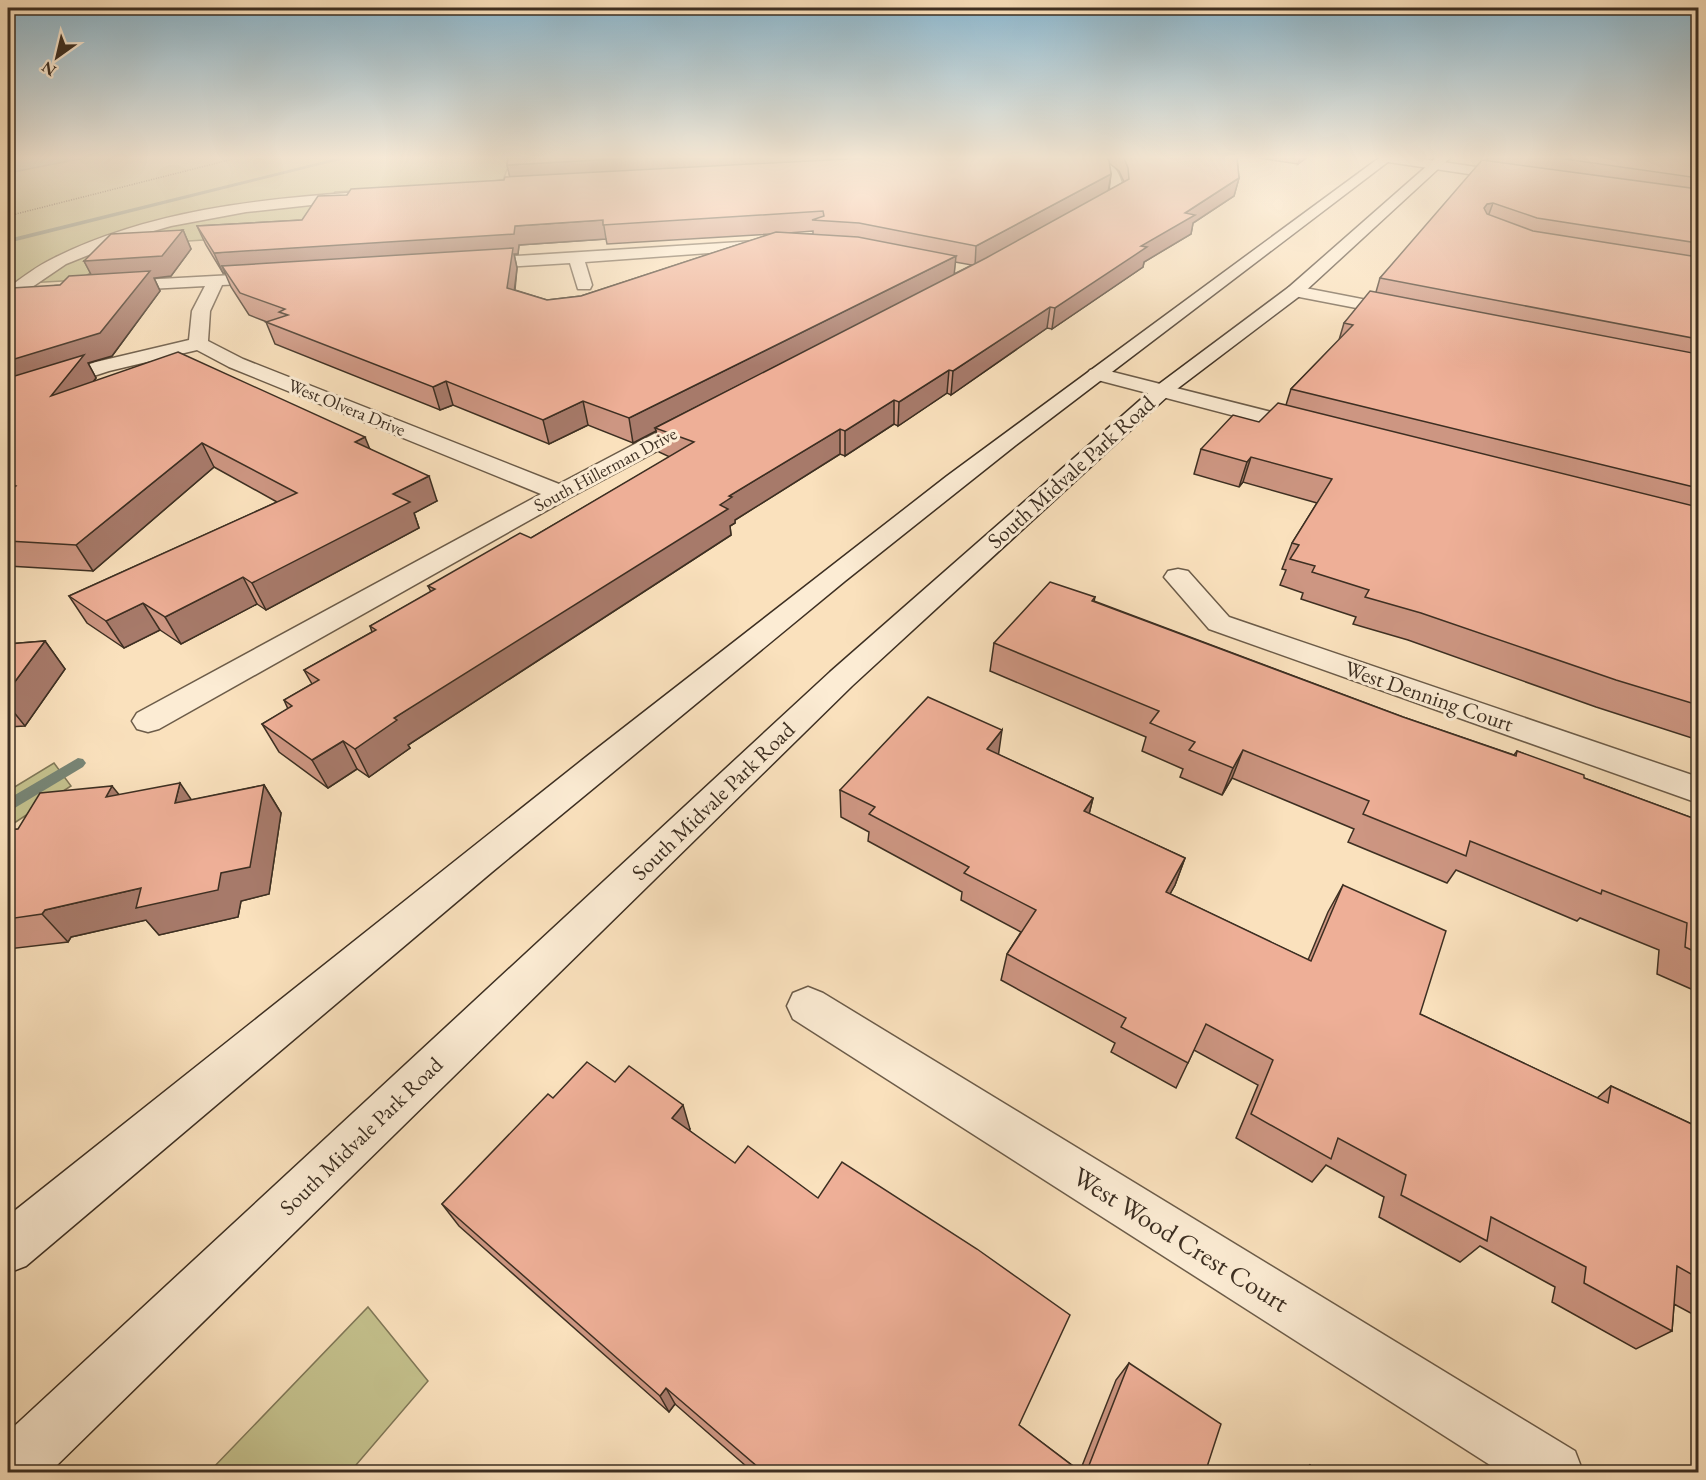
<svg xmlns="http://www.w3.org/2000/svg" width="1706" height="1480" font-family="'EB Garamond',serif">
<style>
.green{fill:#c4c18d;stroke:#807858;stroke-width:1.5}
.water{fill:#9fbeac;stroke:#788575;stroke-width:1.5}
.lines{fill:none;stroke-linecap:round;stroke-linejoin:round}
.stream{fill:#788575;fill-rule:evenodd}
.street-casing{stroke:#6c5c49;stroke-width:3}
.secondary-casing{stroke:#3d2f22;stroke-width:3}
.path{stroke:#3d2f22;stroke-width:1.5;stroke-dasharray:1 1.5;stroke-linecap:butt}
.street{fill:#fcecd4;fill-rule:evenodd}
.secondary{fill:#fcecd4;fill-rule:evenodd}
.wall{fill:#cd9682;stroke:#3d2f22;stroke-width:1.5;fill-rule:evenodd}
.shaded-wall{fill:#a77a6a;stroke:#3d2f22;stroke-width:1.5}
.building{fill:#eeaf97;stroke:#3d2f22;stroke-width:1.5}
.labels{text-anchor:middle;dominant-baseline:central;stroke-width:6;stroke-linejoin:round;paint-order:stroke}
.far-street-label{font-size:18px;fill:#3d2f22;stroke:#fcecd4}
.street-label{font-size:22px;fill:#3d2f22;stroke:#fcecd4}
.near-street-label{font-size:27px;fill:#3d2f22;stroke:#fcecd4}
</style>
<rect width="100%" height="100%" fill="#fae1bd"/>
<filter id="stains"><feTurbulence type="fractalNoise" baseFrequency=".00333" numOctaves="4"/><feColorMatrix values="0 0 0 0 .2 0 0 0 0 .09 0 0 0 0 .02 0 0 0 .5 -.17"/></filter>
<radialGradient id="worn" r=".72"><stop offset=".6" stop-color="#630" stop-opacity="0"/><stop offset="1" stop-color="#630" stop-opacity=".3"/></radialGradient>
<g class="green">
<polygon points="8,158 523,158 511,159 502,183 335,192 301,234 124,245 81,280 8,284"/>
<polygon points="54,763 71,786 8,827 8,791"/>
<polygon points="368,1307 428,1381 350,1472 209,1472"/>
</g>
<polygon class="water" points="8,158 84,158 8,173"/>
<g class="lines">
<g class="stream">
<polygon points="337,158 348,158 8,243 8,239"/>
<polygon points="78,758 83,759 86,763 83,767 8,812 8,799"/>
</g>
<defs>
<g id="street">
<path d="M 1086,158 C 1113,158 1120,170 1125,195 L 1086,217 L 1081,216 L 1079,213 L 1081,210 L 1111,193 L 1108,176 Z"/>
<polygon points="1382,158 1416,158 1516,173 1523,177 1516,181 1388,162"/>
<path d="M 361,192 L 368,196 L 366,199 L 246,212 L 171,226 L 136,236 L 66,264 L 16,298 L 8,299 L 8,288 C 23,277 37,266 54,258 C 149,211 257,199 361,192 Z"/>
<polygon points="772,240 777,242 780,245 777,248 585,262 592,285 590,289 578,289 570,263 470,269 462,264 470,259"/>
<polygon points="272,273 280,278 278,282 222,285 210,311 208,341 243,359 559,484 688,416 696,414 704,416 707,421 704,426 569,498 159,729 148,732 137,729 132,721 137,713 541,494 229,367 197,350 109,371 8,404 8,391 96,362 189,340 192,311 205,286 111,291 105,290 103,286 105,282"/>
<polygon points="1295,286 1403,307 1409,308 1412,312 1409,316 1403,317 1289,295 1286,291 1289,287"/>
<polygon points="1097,368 1315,423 1318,428 1315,433 1307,435 1090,378 1087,374 1090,370"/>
<polygon points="1178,569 1188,571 1229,617 1698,777 1698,803 1209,629 1164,577 1168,571"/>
<polygon points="808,987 823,993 1575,1451 1583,1472 1501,1472 793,1019 787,1006 793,993"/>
</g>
<g id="secondary">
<polygon points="1379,158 1393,158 1016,445 845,581 492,872 26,1266 8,1273 8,1216 586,757 947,476"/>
<polygon points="1436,158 1450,158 1301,295 1169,395 852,686 50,1472 8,1472 8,1432 830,672 1155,387 1289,287"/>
</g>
</defs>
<use href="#street" class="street-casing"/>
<use href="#secondary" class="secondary-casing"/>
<polyline class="path" points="8,216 237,158"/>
<use href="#street" class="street"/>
<use href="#secondary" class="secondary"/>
</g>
<g class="wall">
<path d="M 508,158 L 1237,158 L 1239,178 L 1234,196 L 1193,223 L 1191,234 L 1144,262 L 1143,267 L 1052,329 L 1047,328 L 951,395 L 947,393 L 898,426 L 894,424 L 845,456 L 840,454 L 735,520 L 735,523 L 730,526 L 731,535 L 408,745 L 410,748 L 369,777 L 357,769 L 328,788 L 279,752 L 262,724 L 288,709 L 284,700 L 312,684 L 304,670 L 372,632 L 370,626 L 431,592 L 428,586 L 531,538 L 670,457 L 659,452 L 656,431 L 633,443 L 588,425 L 549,444 L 453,405 L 440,410 L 275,344 L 266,322 L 267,322 L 249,315 L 231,287 L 225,273 L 223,273 L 206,245 L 197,226 L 302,220 L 347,195 L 504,180 L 510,177 L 507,165 ZM 1109,163 L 1119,171 L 1124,182 L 1109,191 L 1111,174 ZM 813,231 L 813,234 L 788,233 ZM 771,234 L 581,296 L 547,300 L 515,290 L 517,268 L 514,254 L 518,254 L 519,245 L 606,239 L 607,244 ZM 955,262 L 972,265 L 954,274 Z"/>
<polygon points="1259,158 1306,158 1298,164"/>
<polygon points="1487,158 1698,158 1698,740 1596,707 1408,640 1353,624 1356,617 1301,599 1303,593 1280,585 1286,570 1282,569 1292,543 1317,503 1243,482 1239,487 1194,474 1201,449 1259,422 1286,405 1291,389 1339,340 1344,323 1376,292 1380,278 1487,161"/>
<polygon points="183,230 191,249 171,276 154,278 160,291 112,356 88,363 96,378 94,381 370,449 437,501 414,513 419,528 266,610 257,604 181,644 160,630 124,648 87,623 69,596 277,502 214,467 93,571 8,566 8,291 60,285 91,274 84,261"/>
<polygon points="1095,597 1094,601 1403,717 1514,755 1517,751 1584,778 1698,820 1698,992 1657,974 1659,950 1580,918 1577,921 1456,870 1447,883 1348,842 1354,829 1232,778 1222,795 1180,777 1183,769 1142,751 1146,737 990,671 994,643"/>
<polygon points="45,641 65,669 25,726 8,727 8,644"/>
<polygon points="999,755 1093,798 1089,814 1185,858 1175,885 1170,894 1308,960 1328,912 1343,885 1420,1014 1597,1098 1611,1086 1698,1127 1698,1317 1674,1304 1672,1331 1636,1349 1552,1302 1555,1287 1480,1246 1460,1262 1379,1217 1384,1197 1326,1165 1312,1182 1236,1138 1258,1085 1194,1050 1176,1088 1111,1052 1115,1043 1001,980 1007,954 1021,932 961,900 962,892 868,841 869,832 841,817 840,790"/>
<polygon points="264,785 281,813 269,894 241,901 238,917 159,935 146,920 71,937 68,942 8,949 8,830 18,829 119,795 192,800"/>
<polygon points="615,1082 690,1129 689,1130 1019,1425 1080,1471 1116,1380 1129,1363 1205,1473 754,1473 675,1404 669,1412 459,1226 442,1204 553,1098"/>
<polygon points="1310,1465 1320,1473 1297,1473"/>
</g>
<g class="shaded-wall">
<polygon points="630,158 944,158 511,182 507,165"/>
<polygon points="1300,158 1306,158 1298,164"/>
<polygon points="1111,174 1108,192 975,266 976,246"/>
<polygon points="1239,178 1234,196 1193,223 1191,234 1144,262 1143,267 1052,329 1055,308 1141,246 1185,213"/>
<polygon points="1493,203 1486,222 1484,208 1487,204"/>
<polygon points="603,220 606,239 519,245 518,254 514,254 517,268 512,309 222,266 225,273 223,273 214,253 515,226"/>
<polygon points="183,230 191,249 171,276 154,278 160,291 112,356 88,363 96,378 65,419 8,389 8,361 95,282 84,261"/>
<polygon points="956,256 954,276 655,428 656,431 633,443 629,418"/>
<polygon points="1050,307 1047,328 951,395 953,371"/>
<polygon points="949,370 947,393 898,426 899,402"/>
<polygon points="446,381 453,405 440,410 433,387"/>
<polygon points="894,400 894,424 845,456 845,431"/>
<polygon points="583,401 588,425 549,444 543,420"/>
<polygon points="840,429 840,454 735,520 735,523 730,526 731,535 408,745 410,748 369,777 355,749 394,718 720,505 729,496"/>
<polygon points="365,437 375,462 355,442"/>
<polygon points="202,443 214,467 93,571 76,545"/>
<polygon points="1251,457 1243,482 1239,487 1247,462"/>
<polygon points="429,476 437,501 414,513 419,528 266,610 252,583 393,494"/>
<polygon points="243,577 257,604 181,644 165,617"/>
<polygon points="143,603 160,630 124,648 106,621"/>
<polygon points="45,641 65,669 25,726 8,705 8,691"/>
<polygon points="1002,730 998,758 987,749"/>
<polygon points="343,741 357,769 328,788 312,760"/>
<polygon points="1243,750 1232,778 1222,795 1233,768"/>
<polygon points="180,783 199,811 175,803"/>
<polygon points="264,785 281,813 269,894 241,901 238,917 159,935 146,920 71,937 68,942 42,914 45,910 141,888 221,873"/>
<polygon points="112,786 134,813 106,797"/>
<polygon points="1093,798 1086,826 1084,811"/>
<polygon points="1185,858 1175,885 1156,919 1166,892"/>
<polygon points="683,1105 690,1129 679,1142 672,1118"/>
<polygon points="666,1388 675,1404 669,1412 660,1396"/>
</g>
<g class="building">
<polygon points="508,158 630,158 507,165"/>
<polygon points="866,158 1106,158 1109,160 1111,174 976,246 859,223 812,220 824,216 823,211 603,225 603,220 515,226 514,234 214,253 197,226 302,220 318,196 347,195 351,189 504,180 505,177"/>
<polygon points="1124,158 1237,158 1239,178 1185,213 1195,215 1141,246 1147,247 1055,308 1050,307 953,371 949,370 899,402 894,400 845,431 840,429 729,496 732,497 720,505 728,509 394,718 397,720 355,749 343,741 312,760 262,724 292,706 284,700 319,680 304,670 376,630 370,626 435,589 428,586 520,533 531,538 694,442 655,428 986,258 1129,179 1128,168"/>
<polygon points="1558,158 1698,158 1698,178"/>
<polygon points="1482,160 1698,189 1698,243 1537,218 1493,203 1487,204 1484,208 1487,214 1533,231 1698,257 1698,339 1380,278"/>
<polygon points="183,230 162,256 84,261 111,234"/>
<polygon points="776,232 858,237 956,256 629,418 583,401 543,420 446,381 433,387 266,322 288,315 279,312 285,309 240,293 222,266 513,248 507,288 547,300 581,296"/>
<polygon points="150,271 100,333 8,361 8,291 12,288 60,285 69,276"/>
<polygon points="1370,291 1698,354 1698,488 1291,389 1353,325 1344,323"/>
<polygon points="178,352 365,437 355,442 429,476 393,494 410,502 252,583 243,577 165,617 143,603 106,621 69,596 297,493 202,443 76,545 8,541 8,492 16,486 8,482 8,378 84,355 51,396"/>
<polygon points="1278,403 1698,507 1698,705 1616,680 1421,613 1365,597 1369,590 1312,572 1315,566 1290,559 1299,545 1292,543 1332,479 1251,457 1247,462 1201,449 1233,415 1259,422"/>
<polygon points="1050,582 1095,597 1092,601 1403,717 1516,756 1517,751 1584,775 1584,778 1698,820 1698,953 1685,947 1687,923 1602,890 1601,894 1470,841 1466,856 1363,814 1369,801 1243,750 1233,768 1189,750 1195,742 1150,723 1159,711 994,643"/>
<polygon points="45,641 8,691 8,644"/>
<polygon points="928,697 1002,730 987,749 1093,798 1084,811 1185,858 1166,892 1311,961 1343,885 1446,931 1420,1014 1608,1103 1611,1086 1698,1127 1698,1278 1677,1266 1672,1331 1584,1283 1586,1267 1491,1217 1487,1241 1401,1195 1406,1175 1338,1138 1331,1159 1251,1114 1273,1060 1206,1024 1188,1063 1121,1027 1126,1018 1007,954 1036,910 964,873 969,867 869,814 875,807 840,790"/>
<polygon points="180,783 175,803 264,785 250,867 221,873 218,890 136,908 141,888 45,910 42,914 8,919 8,830 18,829 40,793 112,786 106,797"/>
<polygon points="587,1062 615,1082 629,1066 683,1105 672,1118 735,1163 748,1146 818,1198 842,1162 977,1249 1070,1315 1019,1425 1082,1473 765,1473 666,1388 660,1396 442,1204 548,1094 553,1098"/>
<polygon points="1129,1363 1221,1424 1205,1473 1086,1473"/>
<polygon points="1310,1465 1320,1473 1308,1473"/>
</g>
<linearGradient id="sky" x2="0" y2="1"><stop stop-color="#8bb8d0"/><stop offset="0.43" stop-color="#fdf2e1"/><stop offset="1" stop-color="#fdf2e1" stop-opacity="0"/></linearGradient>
<rect width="1706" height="366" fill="url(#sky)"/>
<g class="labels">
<g class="far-street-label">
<text transform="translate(347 407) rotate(22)">West Olvera Drive</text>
<text transform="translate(605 469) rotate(-28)">South Hillerman Drive</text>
</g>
<g class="street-label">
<text transform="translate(1071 472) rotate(-42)">South Midvale Park Road</text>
<text transform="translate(1429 696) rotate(19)">West Denning Court</text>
<text transform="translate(713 801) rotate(-44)">South Midvale Park Road</text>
<text transform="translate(361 1136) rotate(-44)">South Midvale Park Road</text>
</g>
<g class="near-street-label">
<text transform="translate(1181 1239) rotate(32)">West Wood Crest Court</text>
</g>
</g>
<rect width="1706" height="1480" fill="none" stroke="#fae1bd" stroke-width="30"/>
<rect x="9" y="9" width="1688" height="1462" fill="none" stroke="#3d2f22" stroke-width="3"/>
<rect x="15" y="15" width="1676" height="1450" fill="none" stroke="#3d2f22" stroke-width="1.5"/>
<g transform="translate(57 57) rotate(214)" stroke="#fcecd4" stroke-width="4.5" paint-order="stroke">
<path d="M0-4.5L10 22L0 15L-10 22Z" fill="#3d2f22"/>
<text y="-9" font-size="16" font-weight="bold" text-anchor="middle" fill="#3d2f22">N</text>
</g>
<rect width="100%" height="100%" filter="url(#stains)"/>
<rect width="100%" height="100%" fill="url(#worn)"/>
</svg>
